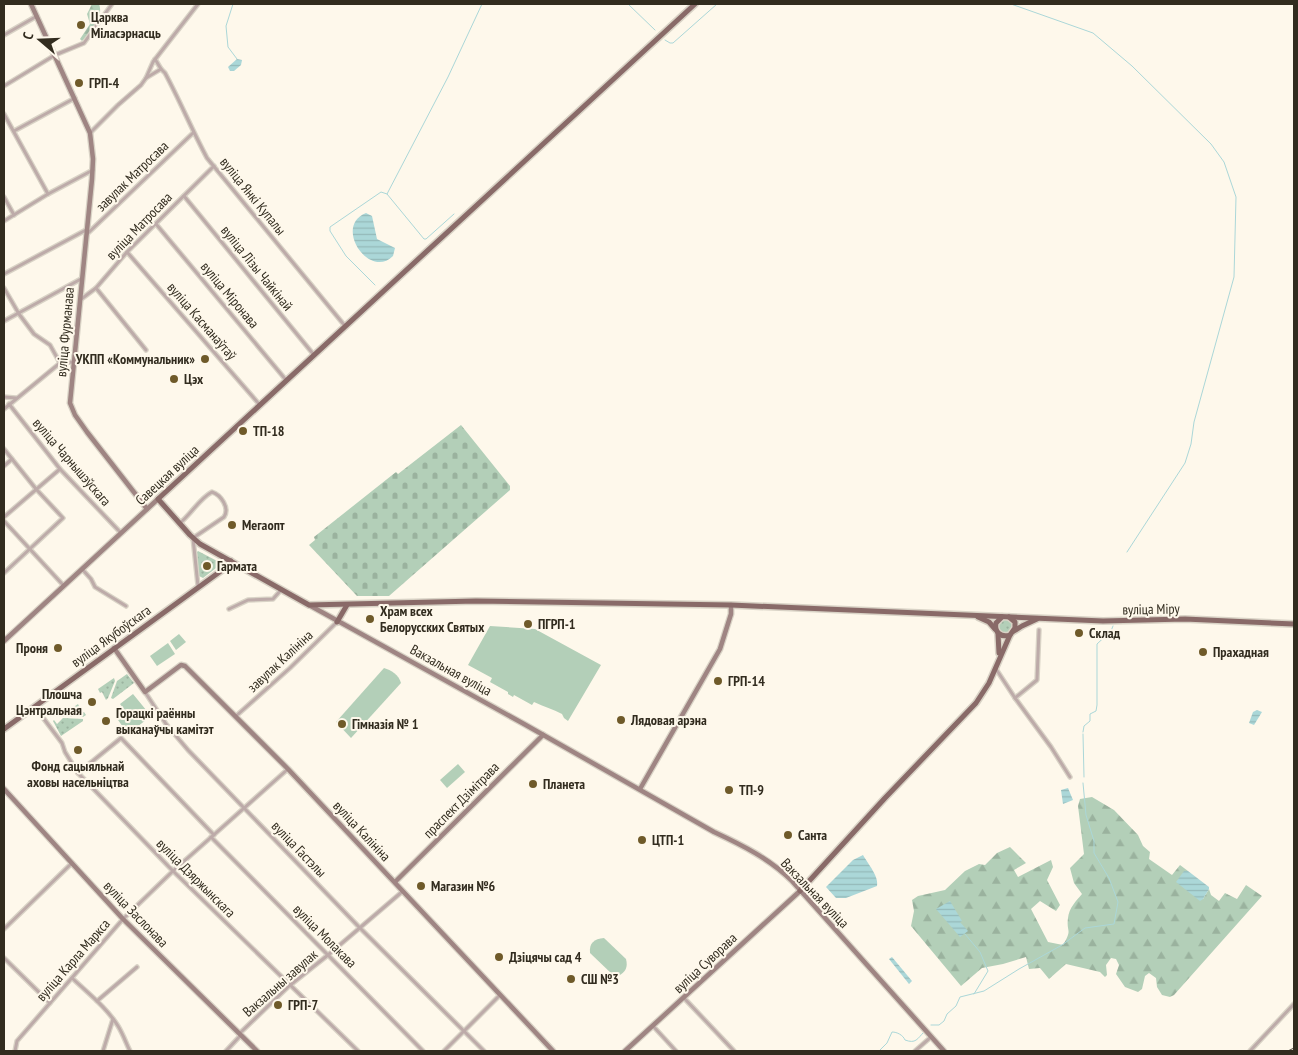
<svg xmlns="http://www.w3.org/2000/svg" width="1298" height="1055" font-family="'PT Sans Narrow',sans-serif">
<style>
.grass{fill:url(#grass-dots)}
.forest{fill:url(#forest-firs)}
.cemetery{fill:url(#cemetery-stones)}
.park{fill:#b3cfb8}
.water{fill:url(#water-rules)}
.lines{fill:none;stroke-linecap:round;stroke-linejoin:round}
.stream{stroke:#abd7d8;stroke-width:1}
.street-casing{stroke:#d9d3c6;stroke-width:5.5}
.secondary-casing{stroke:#d9d3c6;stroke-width:7}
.primary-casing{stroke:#d9d3c6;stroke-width:8}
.street{stroke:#bdaba9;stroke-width:3}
.secondary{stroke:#9f8583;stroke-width:4.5}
.primary{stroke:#896a68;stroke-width:5}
.rail-casing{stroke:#5b5548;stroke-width:3}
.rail{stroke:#fef8eb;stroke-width:1;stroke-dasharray:4;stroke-linecap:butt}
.poi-dot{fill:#6f5a29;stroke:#fef8eb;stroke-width:2}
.labels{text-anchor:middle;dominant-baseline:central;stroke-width:4;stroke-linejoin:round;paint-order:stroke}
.poi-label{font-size:14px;font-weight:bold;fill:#322c1f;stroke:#fef8eb;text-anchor:start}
.street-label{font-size:14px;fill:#322c1f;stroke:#fef8eb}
</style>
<defs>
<pattern id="grass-dots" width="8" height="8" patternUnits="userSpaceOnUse" patternTransform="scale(1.25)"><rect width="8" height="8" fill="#b3cfb8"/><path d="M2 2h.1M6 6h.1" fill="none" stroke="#9ab29e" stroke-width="1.8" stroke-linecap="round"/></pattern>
<pattern id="forest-firs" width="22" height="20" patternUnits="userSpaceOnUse" patternTransform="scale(1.25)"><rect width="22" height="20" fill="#b3cfb8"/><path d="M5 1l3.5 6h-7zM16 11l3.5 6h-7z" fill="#9ab29e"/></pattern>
<pattern id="cemetery-stones" width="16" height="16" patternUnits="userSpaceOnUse" patternTransform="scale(1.25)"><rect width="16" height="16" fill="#b3cfb8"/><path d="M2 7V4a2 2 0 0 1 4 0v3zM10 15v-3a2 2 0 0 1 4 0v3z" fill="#9ab29e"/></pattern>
<pattern id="water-rules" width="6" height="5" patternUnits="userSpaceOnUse" patternTransform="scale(1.25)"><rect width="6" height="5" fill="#abd7d8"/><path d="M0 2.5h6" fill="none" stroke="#94b9b9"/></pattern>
</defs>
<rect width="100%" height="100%" fill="#fef8eb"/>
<g class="grass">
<polygon points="198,551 219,562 220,565 203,578 199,576 197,552"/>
<circle cx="1005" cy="626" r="8"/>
<polygon points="127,674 134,683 113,699 111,698 117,681"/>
<polygon points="114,678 115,681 108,698 106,700 102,692 100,693 98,689"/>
<polygon points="78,704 82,713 84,712 86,715 83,717 63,717 62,715"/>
<polygon points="63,718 83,719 83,721 61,736 53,721 54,720 57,724"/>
</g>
<g class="forest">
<path d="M 92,4 L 99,4 C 104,17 92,33 82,41 L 80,39 L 90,24 L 87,14 Z"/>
<path d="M 1092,797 L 1114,810 L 1138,835 L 1143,846 L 1150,852 L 1149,859 L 1172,875 L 1180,865 L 1188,871 L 1184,871 L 1203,899 L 1209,889 L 1211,895 L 1219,901 L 1225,893 L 1237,899 L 1246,885 L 1262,896 L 1174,995 L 1170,997 L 1162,995 L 1157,987 L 1156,978 L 1149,973 L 1145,976 L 1142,989 L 1138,992 L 1125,987 L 1116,974 L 1119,965 L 1116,959 L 1111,958 L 1106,965 L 1107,975 L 1105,977 L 1100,972 L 1066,964 L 1049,979 L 1040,968 L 1029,969 L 1026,957 L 1003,964 L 982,968 L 961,986 L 911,926 L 914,911 L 912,900 L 918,896 L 945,890 L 965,871 L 979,864 L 985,865 L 997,853 L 1010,847 L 1026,863 L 1014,870 L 1018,877 L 1051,860 L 1053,867 L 1047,880 L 1060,905 L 1056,911 L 1040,901 L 1031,909 L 1048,942 L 1063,945 C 1073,928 1066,933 1068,918 C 1069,908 1076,901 1082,894 L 1074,883 L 1070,868 L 1084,854 L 1078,806 L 1080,799 Z"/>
</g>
<polygon class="cemetery" points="461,425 510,486 510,490 389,596 357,596 309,545 315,540 314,537 396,472 398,474"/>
<g class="park">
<path d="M 490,626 L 535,629 L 601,665 L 568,721 L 564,718 L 562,714 C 553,709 544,707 534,702 L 532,705 L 514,695 L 513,697 L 508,694 L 508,692 L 490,682 L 492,678 L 468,665 Z"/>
<polygon points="179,634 186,642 176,650 170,641"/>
<polygon points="168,643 175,654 157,666 150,656"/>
<path d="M 384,668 C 391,670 399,675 401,683 L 351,738 L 336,722 Z"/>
<polygon points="133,694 151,716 128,734 118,720 127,713 120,704"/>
<polygon points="458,764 465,772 447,788 440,780"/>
<path d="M 604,938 L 626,959 C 628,967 626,972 618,976 L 613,975 L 590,953 C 589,943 594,939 604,938 Z"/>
</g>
<g class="water">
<polygon points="237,59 242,60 241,65 234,71 230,71 228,67"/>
<path d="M 366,213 L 372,216 L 377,239 L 395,248 L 393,256 C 369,280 333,226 366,213 Z"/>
<polygon points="1257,710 1262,712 1254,725 1249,723 1253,712"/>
<polygon points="1068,788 1073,800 1063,804 1061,790"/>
<path d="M 863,855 C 868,864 879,876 877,886 L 846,898 L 836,898 L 826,887 L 853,860 Z"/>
<polygon points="1184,871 1188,871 1209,887 1209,889 1203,899 1200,901 1176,882"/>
<polygon points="950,901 962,921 960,922 968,931 960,937 936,909"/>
<polygon points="892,957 912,981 909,984 889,959"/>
</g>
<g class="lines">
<g class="stream">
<polyline points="233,4 226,26 228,47 237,59"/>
<polyline points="628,4 655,30"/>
<polyline points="1011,4 1093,33 1132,66 1211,144 1224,162 1236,197 1234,277 1194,422 1191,444 1185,463 1127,552"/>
<polyline points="665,40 670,43 673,43 717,4"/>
<polyline points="454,214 426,239 424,239 387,194 448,77 482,4"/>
<polyline points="375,285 346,256 330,231 330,227 381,192 387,194"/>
<polyline points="1083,732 1084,726 1090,721 1090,714 1096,711 1097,705 1097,644 1111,631 1113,626"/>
<polyline points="1083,734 1084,777"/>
<polyline points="965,934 980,952 988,971 974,994"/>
<polyline points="931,1025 939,1025 944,1021 947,1014 956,1006 960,997 984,991 1019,969 1062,945 1085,928 1114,924 1118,902 1109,878 1094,853 1094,841 1086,815 1083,783"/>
<path d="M 879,1051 L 887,1043 L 892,1032 C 897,1032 903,1035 905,1040 C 916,1044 917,1039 924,1032"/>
</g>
<defs>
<g id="street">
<polyline points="4,35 37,16"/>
<polyline points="155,59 161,69"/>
<path d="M 146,78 L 161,69 L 165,73 C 180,101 192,130 207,158 L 345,326"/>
<polyline points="4,86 55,55 84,43 112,4"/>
<polyline points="4,114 48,194"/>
<polyline points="14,131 75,98"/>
<polyline points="90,133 118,105 141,85 146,78 153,62 198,4"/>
<polyline points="184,196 314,355"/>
<polyline points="4,197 14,215"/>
<polyline points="4,221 48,194 93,170"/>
<polyline points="156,224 286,380"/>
<polyline points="87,234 193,133"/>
<polyline points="127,252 259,404"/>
<polyline points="4,274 86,230"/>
<polyline points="4,288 19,314 34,334 50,345 60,363"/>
<polyline points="96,288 146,350"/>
<polyline points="80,300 96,288 127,252 214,166"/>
<polyline points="4,321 81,279"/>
<polyline points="4,397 16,398"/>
<polyline points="9,404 60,469 121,533"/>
<polyline points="4,409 60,363 73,362"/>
<polyline points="4,449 36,489 63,518 4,573"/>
<polyline points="4,466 12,459"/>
<polyline points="4,517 60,469"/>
<polyline points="4,521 64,586"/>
<path d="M 180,523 C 191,514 200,498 212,492 C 221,495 230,508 224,517 L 193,538 L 198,586"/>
<polyline points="82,569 91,579 95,587 126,606"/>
<polyline points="229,609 248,600 273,599 281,590"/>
<polyline points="996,669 1015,698 1051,747 1070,777"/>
<polyline points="145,692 166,724 188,750 359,927 484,1051"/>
<polyline points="1015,698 1037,680 1039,630"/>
<polyline points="35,707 62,743 65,752 78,773 173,871 358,1051"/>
<polyline points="236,716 290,668 337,622"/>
<polyline points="78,773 121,738 214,835"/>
<polyline points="211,837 423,1051"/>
<polyline points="4,929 72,863"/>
<polyline points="4,958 50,1003"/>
<path d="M 72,978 C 88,993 107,1008 118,1026 C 123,1034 126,1043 130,1051"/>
<polyline points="684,998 734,1051"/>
<polyline points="97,1001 137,967"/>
<polyline points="653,1026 676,1051"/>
<polyline points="240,1033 289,986 328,955 403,891"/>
<polyline points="15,1051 17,1041 123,919 173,871 288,769"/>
<polyline points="103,1051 113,1019"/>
<polyline points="226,1051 241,1035"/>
<polyline points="444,1051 500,995"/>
<polyline points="915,1051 931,1037"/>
<polyline points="1250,1051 1294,1004"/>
</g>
<g id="secondary">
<polyline points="31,4 90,133 93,159 92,179 70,403 75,415 87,432 147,509"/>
<path d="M 309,605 L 524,724 L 714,832 C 742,845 770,859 792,881 L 944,1051"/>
<polyline points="4,641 158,499"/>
<polyline points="114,648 145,692 181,665 185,666 288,769 553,1051"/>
<polyline points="4,789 123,919 257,1051"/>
<polyline points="640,789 720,649 731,614 731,605"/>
<polyline points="395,882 543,735"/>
<polyline points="625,1051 800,891"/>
</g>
<g id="primary">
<polyline points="695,4 158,499 190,535 200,544 309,605 476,601 731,605 1103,621 1185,619 1294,624"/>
<polyline points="978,617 989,622 995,629"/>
<path d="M 1002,617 L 996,623 C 994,632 1001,638 1010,635 L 1015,628 L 1015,622 L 1009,617"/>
<polyline points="337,622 347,605"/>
<polyline points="1014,631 1022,626 1037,619"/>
<polyline points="998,634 999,653"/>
<polyline points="4,729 225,568 231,561"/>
<polyline points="800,891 885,798 976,703 989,683 1010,635"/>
</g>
</defs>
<use href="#street" class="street-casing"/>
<use href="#secondary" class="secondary-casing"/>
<use href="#primary" class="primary-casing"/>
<use href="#street" class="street"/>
<use href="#secondary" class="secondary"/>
<use href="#primary" class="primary"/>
<defs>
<polyline id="rail" points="1290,1051 1294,1049"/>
</defs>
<use href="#rail" class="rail-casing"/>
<use href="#rail" class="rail"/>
</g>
<g class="poi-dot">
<circle cx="81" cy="25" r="5"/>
<circle cx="79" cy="83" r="5"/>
<circle cx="205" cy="359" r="5"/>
<circle cx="174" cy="379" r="5"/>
<circle cx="243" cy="431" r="5"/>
<circle cx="232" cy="525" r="5"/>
<circle cx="207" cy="566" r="5"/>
<circle cx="370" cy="619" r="5"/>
<circle cx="528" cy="624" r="5"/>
<circle cx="1079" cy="633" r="5"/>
<circle cx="58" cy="648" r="5"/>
<circle cx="1203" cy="652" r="5"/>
<circle cx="718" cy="681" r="5"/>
<circle cx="92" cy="702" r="5"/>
<circle cx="621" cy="720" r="5"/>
<circle cx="106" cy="721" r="5"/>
<circle cx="342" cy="724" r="5"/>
<circle cx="78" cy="750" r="5"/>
<circle cx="533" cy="784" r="5"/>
<circle cx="729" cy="790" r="5"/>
<circle cx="788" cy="835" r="5"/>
<circle cx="642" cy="840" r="5"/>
<circle cx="421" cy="886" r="5"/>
<circle cx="499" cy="957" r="5"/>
<circle cx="571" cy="979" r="5"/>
<circle cx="278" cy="1005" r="5"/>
</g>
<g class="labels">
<g class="poi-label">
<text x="91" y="17">Царква<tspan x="91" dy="16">Міласэрнасць</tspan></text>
<text x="89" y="83">ГРП-4</text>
<text x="195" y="359" text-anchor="end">УКПП «Коммунальник»</text>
<text x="184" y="379">Цэх</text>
<text x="253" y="431">ТП-18</text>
<text x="242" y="525">Мегаопт</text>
<text x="217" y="566">Гармата</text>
<text x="380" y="611">Храм всех<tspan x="380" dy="16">Белорусских Святых</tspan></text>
<text x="538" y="624">ПГРП-1</text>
<text x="1089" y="633">Склад</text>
<text x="48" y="648" text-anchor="end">Проня</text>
<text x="1213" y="652">Прахадная</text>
<text x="728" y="681">ГРП-14</text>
<text x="82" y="694" text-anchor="end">Плошча<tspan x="82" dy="16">Цэнтральная</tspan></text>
<text x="116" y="713">Горацкі раённы<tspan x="116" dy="16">выканаўчы камітэт</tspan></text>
<text x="631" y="720">Лядовая арэна</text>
<text x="352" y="724">Гімназія № 1</text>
<text x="78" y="766" text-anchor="middle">Фонд сацыяльнай<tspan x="78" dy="16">аховы насельніцтва</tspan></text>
<text x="543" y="784">Планета</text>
<text x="739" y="790">ТП-9</text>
<text x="798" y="835">Санта</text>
<text x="652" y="840">ЦТП-1</text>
<text x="431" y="886">Магазин №6</text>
<text x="509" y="957">Дзіцячы сад 4</text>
<text x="581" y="979">СШ №3</text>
<text x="288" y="1005">ГРП-7</text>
</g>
<g class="street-label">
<text transform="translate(132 176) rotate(-44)">завулак Матросава</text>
<text transform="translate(253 196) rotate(51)">вуліца Янкі Купалы</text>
<text transform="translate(139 226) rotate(-46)">вуліца Матросава</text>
<text transform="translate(257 268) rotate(51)">вуліца Лізы Чайкінай</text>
<text transform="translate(230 295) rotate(50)">вуліца Міронава</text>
<text transform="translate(202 321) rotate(49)">вуліца Касманаўтаў</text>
<text transform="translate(65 332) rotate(-85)">вуліца Фурманава</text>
<text transform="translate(72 462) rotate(49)">вуліца Чарнышэўскага</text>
<text transform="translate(167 475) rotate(-43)">Савецкая вуліца</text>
<text transform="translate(1151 609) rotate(-1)">вуліца Міру</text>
<text transform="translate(111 636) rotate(-36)">вуліца Якубоўскага</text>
<text transform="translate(280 661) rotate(-43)">завулак Калініна</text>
<text transform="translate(451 670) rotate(29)">Вакзальная вуліца</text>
<text transform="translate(461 800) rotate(-45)">праспект Дзімітрава</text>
<text transform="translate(362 831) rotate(47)">вуліца Калініна</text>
<text transform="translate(299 849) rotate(46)">вуліца Гастэлы</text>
<text transform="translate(196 878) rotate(45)">вуліца Дзяржынскага</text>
<text transform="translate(815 893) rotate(46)">Вакзальная вуліца</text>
<text transform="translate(136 914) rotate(46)">вуліца Заслонава</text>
<text transform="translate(325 936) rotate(45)">вуліца Молакава</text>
<text transform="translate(73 960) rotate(-49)">вуліца Карла Маркса</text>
<text transform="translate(705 963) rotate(-43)">вуліца Суворава</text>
<text transform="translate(280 983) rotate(-41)">Вакзальны завулак</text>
</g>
</g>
<rect width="1298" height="1055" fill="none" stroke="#322c1f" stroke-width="10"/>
<g transform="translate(40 40) rotate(289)" stroke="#fef8eb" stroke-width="4" paint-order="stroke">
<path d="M0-4L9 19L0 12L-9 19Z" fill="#322c1f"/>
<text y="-8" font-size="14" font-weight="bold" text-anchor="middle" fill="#322c1f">С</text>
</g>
</svg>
